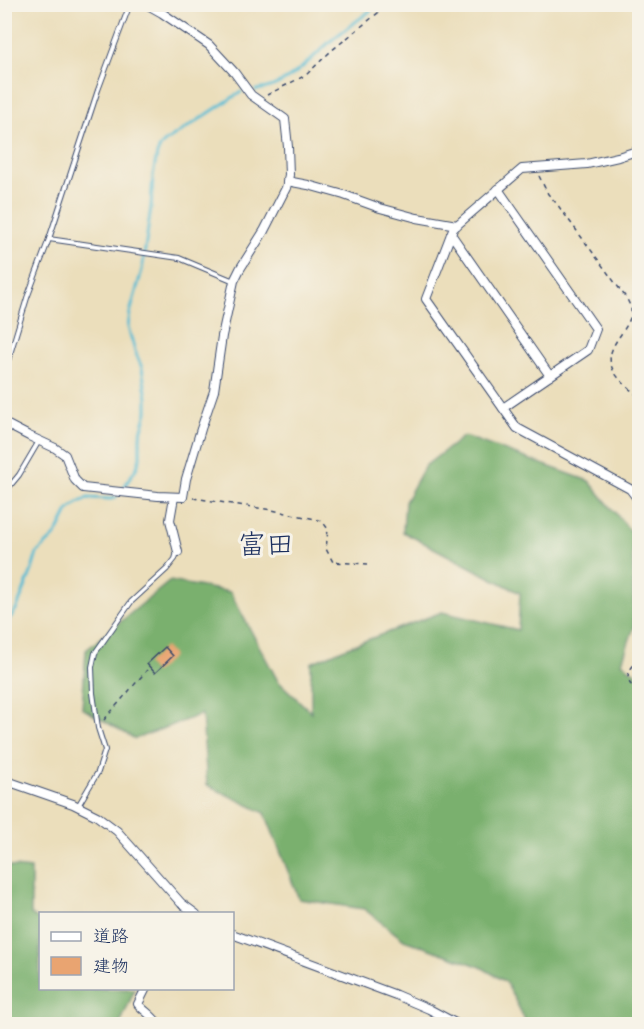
<svg xmlns="http://www.w3.org/2000/svg" width="644" height="1029" font-family="Caveat,'Klee One',sans-serif">
<style>
.forest{fill:#7ab06e;stroke:#4a7066;stroke-width:1.5}
.lines{fill:none;stroke-linecap:round;stroke-linejoin:round}
.stream{stroke:#56bcd3;stroke-width:3}
.building{fill:#e9a471}
.lane-casing{stroke:#3a496c;stroke-width:6}
.street-casing{stroke:#3a496c;stroke-width:10}
.path{stroke:#3a496c;stroke-width:1.5;stroke-dasharray:4.5 4.5;stroke-linecap:butt}
.lane{stroke:#fff;stroke-width:4}
.street{stroke:#fff;stroke-width:8}
.labels{text-anchor:middle;dominant-baseline:central;stroke-width:6;stroke-linejoin:round;paint-order:stroke}
.quarter-label{font-size:28px;fill:#1b2f5e;stroke:#f7f3e8}
</style>
<rect width="100%" height="100%" fill="#f7f3e8"/>
<filter id="ink" filterUnits="userSpaceOnUse"><feTurbulence type="fractalNoise" baseFrequency=".0167" numOctaves="2"/><feDisplacementMap in="SourceGraphic" scale="12" xChannelSelector="R" yChannelSelector="G"/><feConvolveMatrix kernelMatrix="1 2 1 2 8 2 1 2 1" color-interpolation-filters="sRGB"/></filter>
<filter id="wash" filterUnits="userSpaceOnUse"><feTurbulence type="fractalNoise" baseFrequency=".008" numOctaves="4" result="noise"/><feDisplacementMap in="SourceGraphic" scale="24" xChannelSelector="R" yChannelSelector="G"/><feGaussianBlur stdDeviation="1.35" result="paint"/><feColorMatrix in="noise" values="0 0 0 0 0 0 0 0 0 0 0 0 0 0 0 0 0 1.4 0 .05"/><feComposite in="paint" operator="in"/></filter>
<g filter="url(#wash)">
<rect width="100%" height="100%" fill="#ebdebb"/>
<g class="forest">
<polygon points="464,436 589,481 632,533 634,627 622,662 640,677 640,1002 634,1024 527,1024 506,982 481,967 404,940 364,909 299,899 265,813 207,785 202,714 135,739 82,708 86,650 170,581 230,592 278,681 311,712 311,663 343,649 442,612 518,630 520,593 403,532 405,502 425,466"/>
<polygon points="5,866 31,869 31,914 40,921 40,988 135,989 120,1024 5,1024"/>
</g>
<g class="lines">
<g class="stream">
<path d="M 256,90 C 288,87 310,59 333,39 C 348,27 364,16 379,4"/>
<polyline points="124,487 137,467 140,458 140,436 147,412 147,398 142,368 135,351 128,327 130,313 142,270 151,207 153,175 157,154 160,147 165,142 241,92"/>
<polyline points="4,630 9,619 17,608 32,570 37,553 56,535 68,511 73,506 87,498 112,499 116,497"/>
</g>
</g>
<g id="blocks">
<polygon class="building" points="165,647 173,656 155,673 147,664"/>
</g>
</g>
<g filter="url(#ink)">
<use href="#blocks" fill-opacity="0" stroke="#3a496c" stroke-width="1.5"/>
<g class="lines">
<defs>
<g id="lane">
<polyline points="49,239 179,258 234,281"/>
<polyline points="4,374 27,298 49,239 98,90 130,4"/>
<polyline points="4,493 19,475 39,441"/>
<polyline points="78,806 98,772 105,750 98,728 93,693 92,667 95,653 131,602 167,569 175,559 177,552"/>
</g>
<g id="street">
<polyline points="640,150 618,157 587,164 522,169 457,225 453,229 426,299 517,428 630,489 640,502"/>
<polyline points="287,181 308,185 344,195 380,208 417,218 457,225"/>
<polyline points="498,189 596,329 588,350 503,408"/>
<polyline points="451,234 550,376"/>
<polyline points="4,423 29,436 55,448 65,455 75,480 83,488 158,496 183,497 186,479 201,429 214,391 222,336 234,281 240,269 264,231 286,188 289,175 288,147 285,119 251,95 234,72 209,45 162,13 146,4"/>
<polyline points="174,497 170,520 178,552"/>
<polyline points="4,780 73,804 97,816 117,831 181,903 196,914"/>
<polyline points="232,934 396,995 429,1009 457,1024"/>
<path d="M 146,988 L 138,1004 C 144,1011 153,1016 158,1024"/>
</g>
</defs>
<use href="#lane" class="lane-casing"/>
<use href="#street" class="street-casing"/>
<g class="path">
<polyline points="267,95 306,75 331,51 389,4"/>
<path d="M 539,176 L 548,194 L 557,204 L 627,299 C 628,302 630,305 631,308 C 634,328 605,343 611,365 C 615,378 630,389 640,398"/>
<polyline points="193,498 272,510 315,519 322,521 328,529 326,549 333,562 368,564"/>
<path d="M 640,568 C 637,576 635,585 640,592"/>
<path d="M 640,659 C 627,670 621,683 640,690"/>
<polyline points="104,720 147,670"/>
</g>
<use href="#lane" class="lane"/>
<use href="#street" class="street"/>
</g>
</g>
<g class="labels">
<g class="quarter-label">
<text x="266" y="544">富田</text>
</g>
</g>
<rect width="644" height="1029" fill="none" stroke="#f7f3e8" stroke-width="24"/>
<rect x="39" y="912" width="195" height="78" fill="#f7f3e8" stroke="#9fa5b1" stroke-width="1.5"/>
<rect x="51" y="932" width="30" height="9" fill="#ffffff" stroke="#9fa5b1" stroke-width="1.5"/>
<text x="93" y="942" font-size="18" fill="#1b2f5e">道路</text>
<rect x="51" y="957" width="30" height="18" fill="#e9a471" stroke="#9fa5b1" stroke-width="1.5"/>
<text x="93" y="972" font-size="18" fill="#1b2f5e">建物</text>
</svg>
